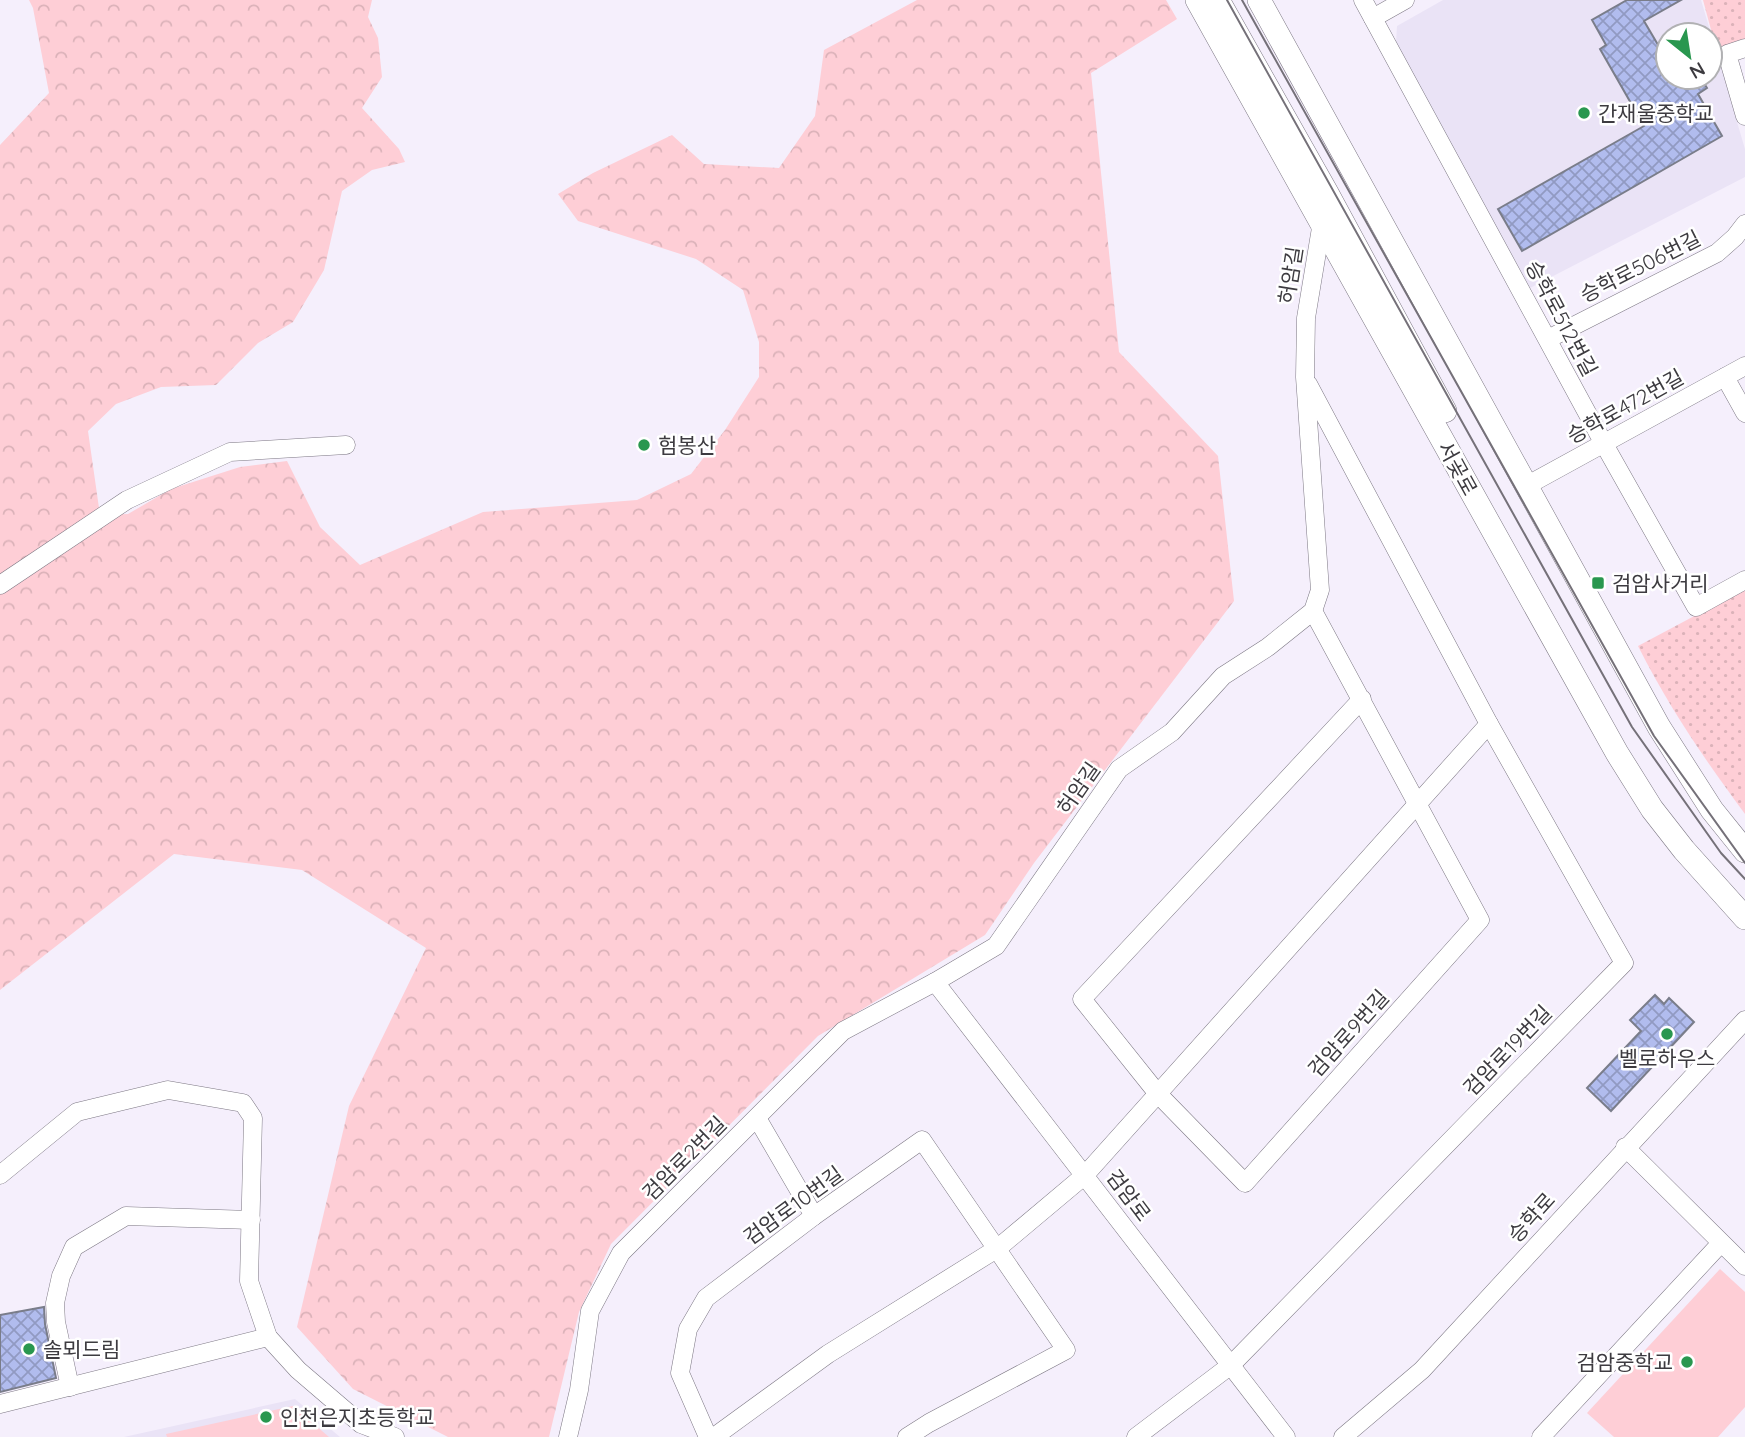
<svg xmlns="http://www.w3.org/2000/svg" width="1745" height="1437" font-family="Quicksand,'Noto Sans KR',sans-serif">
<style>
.built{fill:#eae3f6;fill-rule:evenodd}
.grass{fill:#feced6}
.forest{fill:url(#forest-crowns)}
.park{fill:url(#park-dots)}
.building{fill:url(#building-cross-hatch);stroke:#7a7d8a;stroke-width:2}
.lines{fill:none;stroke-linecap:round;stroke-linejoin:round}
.minor-casing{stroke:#7d7884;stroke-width:19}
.major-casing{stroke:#7d7884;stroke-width:24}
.minor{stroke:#fff;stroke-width:18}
.major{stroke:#fff;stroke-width:23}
.tram{stroke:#757179;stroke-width:2}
.poi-dot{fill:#29974f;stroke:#fff;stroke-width:2.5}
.labels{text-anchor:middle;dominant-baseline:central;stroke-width:5;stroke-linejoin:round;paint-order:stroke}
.poi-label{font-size:21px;fill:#3d3b40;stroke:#fff;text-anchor:start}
.street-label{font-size:21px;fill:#3d3b40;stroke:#fff}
</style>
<defs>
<pattern id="forest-crowns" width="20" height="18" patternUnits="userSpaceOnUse" patternTransform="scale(1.75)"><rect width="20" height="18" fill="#feced6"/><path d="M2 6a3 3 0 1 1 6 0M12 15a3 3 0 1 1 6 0" fill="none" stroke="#dbb2b9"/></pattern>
<pattern id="park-dots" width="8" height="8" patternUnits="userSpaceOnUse" patternTransform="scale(1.75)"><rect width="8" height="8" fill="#feced6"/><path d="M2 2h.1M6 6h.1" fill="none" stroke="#dbb2b9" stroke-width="1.8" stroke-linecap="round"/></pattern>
<pattern id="building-cross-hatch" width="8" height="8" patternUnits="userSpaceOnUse" patternTransform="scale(1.75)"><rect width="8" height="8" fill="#b1bcee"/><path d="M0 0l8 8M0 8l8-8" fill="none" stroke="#919ac2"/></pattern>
</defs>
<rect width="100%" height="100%" fill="#f5effc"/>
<g class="built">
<path d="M 1443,0 L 1701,0 L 1745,149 L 1745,177 L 1530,288 L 1396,43 L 1397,26 ZM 1668,35 L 1710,35 L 1710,77 L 1668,77 Z"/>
<polygon points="295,1399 340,1437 124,1437"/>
</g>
<g class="grass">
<polygon points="1720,1269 1745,1292 1745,1407 1718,1437 1614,1437 1587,1413"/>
<polygon points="293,1406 329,1437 167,1437 166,1434"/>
</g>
<polygon class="forest" points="29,0 372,0 368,17 378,38 382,77 362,108 399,149 405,162 372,170 342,191 324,270 293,322 258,343 216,385 161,387 116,404 88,431 100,515 128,514 171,489 240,467 287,461 320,527 360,565 483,512 637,500 691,474 725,430 759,377 759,342 743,290 696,259 578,221 558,194 593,173 672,135 704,164 779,168 815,116 824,50 917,0 1166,0 1177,19 1091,73 1119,352 1218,456 1234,601 1034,863 985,935 818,1036 611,1244 579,1312 549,1437 448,1437 353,1389 297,1327 349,1106 426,948 302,870 174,854 0,990 0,145 49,93 33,8"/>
<g class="park">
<polygon points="1703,0 1745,0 1745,47 1718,56"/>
<path d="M 1745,589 L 1745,814 C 1703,757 1670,709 1638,646 Z"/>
</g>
<g class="building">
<polygon points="1627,0 1681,0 1644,21 1664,55 1668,53 1668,77 1700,77 1707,88 1698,94 1722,136 1522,251 1498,209 1644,126 1600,49 1606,45 1592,20"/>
<polygon points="1655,995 1664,1004 1669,998 1694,1022 1611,1111 1587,1088 1641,1031 1630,1020"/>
<polygon points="44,1307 45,1324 56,1378 0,1392 0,1315"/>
</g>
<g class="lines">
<defs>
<g id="minor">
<polyline points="1363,0 1604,444 1696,607 1745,580"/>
<polyline points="1373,18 1405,0"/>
<polyline points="1745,48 1727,54 1745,116"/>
<polyline points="1548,339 1717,253 1735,237 1745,224"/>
<polyline points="1725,377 1745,413"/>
<polyline points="1526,486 1745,366"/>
<polyline points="0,585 127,500 230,452 346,445"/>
<polyline points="1313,611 1480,920 1245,1183 1158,1094 1082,999 1362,699"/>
<polyline points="935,982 1286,1437"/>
<polyline points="757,1118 814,1216"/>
<polyline points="1625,1147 1745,1266"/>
<polyline points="0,1175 77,1112 168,1090 243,1103 253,1118 249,1281 268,1337 298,1370 361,1424 395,1437"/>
<polyline points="70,1387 56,1322 55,1303 61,1276 74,1247 126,1216 251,1220"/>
<polyline points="0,1404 268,1337"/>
<polyline points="568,1437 579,1390 590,1311 621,1253 843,1031 935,982 996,946 1119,769 1172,732 1223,676 1268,647 1313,611 1320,590 1305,377 1306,318 1322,222"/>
<polyline points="708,1437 680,1373 688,1329 706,1298 814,1216 922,1140 1066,1350 929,1423 907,1437"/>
<polyline points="714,1437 828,1354 998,1248 1085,1175 1489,724"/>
<polyline points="1136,1437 1231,1365 1624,963 1489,724 1308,384"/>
<polyline points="1343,1437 1422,1370 1745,1020"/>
<polyline points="1541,1437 1721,1243"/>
</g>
<g id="major">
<polyline points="1197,0 1617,753 1652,809 1684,850 1745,918"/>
<polyline points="1218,0 1327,193 1445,411"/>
<polyline points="1259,0 1659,727 1712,810 1745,851"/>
</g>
</defs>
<use href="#minor" class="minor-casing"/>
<use href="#major" class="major-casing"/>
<use href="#minor" class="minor"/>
<use href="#major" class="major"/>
<g class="tram">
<polyline points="1227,0 1632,727 1721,853 1745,879"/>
<polyline points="1242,0 1654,736 1745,863"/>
</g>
</g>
<g class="poi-dot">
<circle cx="1584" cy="113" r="7"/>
<circle cx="644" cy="445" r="7"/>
<rect x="1591" y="576" width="14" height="14" rx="3.5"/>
<circle cx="1667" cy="1034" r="7"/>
<circle cx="29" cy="1349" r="7"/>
<circle cx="1687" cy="1362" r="7"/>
<circle cx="266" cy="1417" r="7"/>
</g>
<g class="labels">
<g class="poi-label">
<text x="1598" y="113">간재울중학교</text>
<text x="658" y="445">험봉산</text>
<text x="1612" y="583">검암사거리</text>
<text x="1667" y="1058" text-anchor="middle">벨로하우스</text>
<text x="43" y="1349">솔뫼드림</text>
<text x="1673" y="1362" text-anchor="end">검암중학교</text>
<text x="280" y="1417">인천은지초등학교</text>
</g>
<g class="street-label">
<text transform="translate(1640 266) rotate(-27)">승학로506번길</text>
<text transform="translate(1290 275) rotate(-81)">허암길</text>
<text transform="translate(1562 318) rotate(62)">승학로512번길</text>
<text transform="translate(1625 406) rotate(-29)">승학로472번길</text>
<text transform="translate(1458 468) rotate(61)">서곶로</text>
<text transform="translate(1078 788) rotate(-55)">허암길</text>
<text transform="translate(1348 1033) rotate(-48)">검암로9번길</text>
<text transform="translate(1507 1050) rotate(-46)">검암로19번길</text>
<text transform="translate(684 1158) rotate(-45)">검암로2번길</text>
<text transform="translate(1129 1195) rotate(53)">검암로</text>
<text transform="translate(793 1205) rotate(-36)">검암로10번길</text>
<text transform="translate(1531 1217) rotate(-48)">승학로</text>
</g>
</g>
<g transform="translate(1689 56) rotate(150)"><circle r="33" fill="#ffffff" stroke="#b1b1b3" stroke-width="2"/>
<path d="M0-5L12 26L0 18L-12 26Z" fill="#29974f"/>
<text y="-10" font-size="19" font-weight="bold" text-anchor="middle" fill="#3d3b40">N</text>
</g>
</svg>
